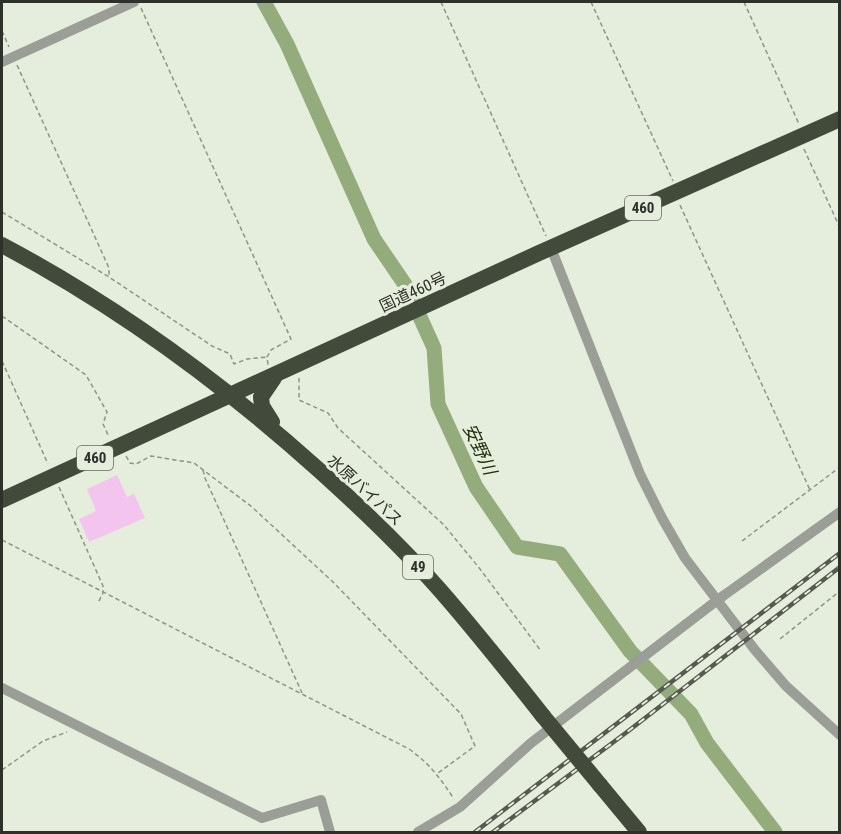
<svg xmlns="http://www.w3.org/2000/svg" width="841" height="834" font-family="'Roboto Condensed','Noto Sans JP',sans-serif">
<style>
.lines{fill:none;stroke-linecap:round;stroke-linejoin:round}
.river{stroke:#94ac7b;stroke-width:15}
.building{fill:#f3c5ee}
.path{stroke:#8d9487;stroke-width:1.5;stroke-dasharray:4.5 3;stroke-linecap:butt}
.minor{stroke:#9a9e96;stroke-width:10}
.highway{stroke:#424a3b;stroke-width:16}
.rail-casing{stroke:#565a51;stroke-width:4.5}
.rail{stroke:#e5eedc;stroke-width:2;stroke-dasharray:7;stroke-linecap:butt}
.minor-bridge{stroke:#9a9e96;stroke-width:10}
.highway-bridge{stroke:#424a3b;stroke-width:16}
.labels{text-anchor:middle;dominant-baseline:central;stroke-width:6;stroke-linejoin:round;paint-order:stroke}
.shield{fill:#e5eedc;stroke:#656a60;stroke-width:1.5}
.shield-label{font-size:15px;font-weight:bold;fill:#2e312b}
.street-label{font-size:16px;fill:#2e312b;stroke:#e5eedc}
.water-label{font-size:18px;font-style:italic;fill:#21310b;stroke:#e5eedc}
</style>
<rect width="100%" height="100%" fill="#e5eedc"/>
<g class="lines">
<polyline class="river" points="264,2 287,44 374,239 406,286 434,348 438,404 476,487 517,547 560,554 630,651 691,714 707,743 775,832"/>
</g>
<polygon class="building" points="117,475 127,497 134,494 145,518 89,542 79,519 96,511 87,489"/>
<g class="lines">
<g class="path">
<polyline points="441,2 546,236"/>
<polyline points="591,2 673,181"/>
<polyline points="744,2 799,124"/>
<polyline points="141,8 291,339 271,350 267,357 268,365"/>
<polyline points="2,31 9,47"/>
<polyline points="17,65 109,268 109,277"/>
<polyline points="804,149 840,228"/>
<polyline points="680,205 810,490"/>
<polyline points="2,212 109,277 212,346 230,354 234,364 247,359 267,357"/>
<polyline points="2,316 86,375 107,412 103,424 109,437"/>
<polyline points="2,361 48,464"/>
<polyline points="299,378 299,400 328,413 338,428 444,525 480,569 541,651"/>
<polyline points="126,456 130,463 136,464 151,456 194,463 252,507 333,582 461,714 475,746 438,773"/>
<polyline points="203,470 205,478 302,693"/>
<polyline points="59,487 103,586 103,593 98,603"/>
<path d="M 2,540 L 409,749 C 429,763 441,779 454,799"/>
<polyline points="742,541 840,467"/>
<polyline points="780,639 840,591"/>
<polyline points="2,770 43,741 67,732"/>
</g>
<g class="minor">
<polyline points="2,62 134,2"/>
<polyline points="551,248 640,474 662,518 685,558 755,650 786,686 840,735"/>
<polyline points="723,596 840,512"/>
<polyline points="2,688 262,818 321,800 330,832"/>
<polyline points="418,832 460,807 531,743 711,605"/>
</g>
<g class="highway">
<path d="M 2,245 C 119,307 221,382 320,471 C 361,508 402,547 439,589 C 475,630 509,673 543,716"/>
<polyline points="272,422 262,406 261,397 274,378"/>
<polyline points="2,500 539,253 840,119"/>
<polyline points="600,785 639,832"/>
</g>
<defs>
<g id="rail">
<polyline points="475,832 840,553"/>
<polyline points="493,832 627,732 840,567"/>
</g>
</defs>
<use href="#rail" class="rail-casing"/>
<use href="#rail" class="rail"/>
<polyline class="minor-bridge" points="711,605 723,596"/>
<polyline class="highway-bridge" points="543,716 600,785"/>
</g>
<g class="labels">
<g class="shield">
<rect x="625" y="196" width="36" height="24" rx="4.5"/>
<rect x="77" y="446" width="36" height="24" rx="4.5"/>
<rect x="403" y="555" width="30" height="24" rx="4.5"/>
</g>
<g class="shield-label">
<text x="643" y="208">460</text>
<text x="95" y="458">460</text>
<text x="418" y="567">49</text>
</g>
<g class="street-label">
<text transform="translate(413 292) rotate(-25)">国道460号</text>
<text transform="translate(365 490) rotate(43)">水原バイパス</text>
</g>
<g class="water-label">
<text transform="translate(480 449) rotate(65)">安野川</text>
</g>
</g>
<rect width="841" height="834" fill="none" stroke="#2e312b" stroke-width="6"/>
</svg>
